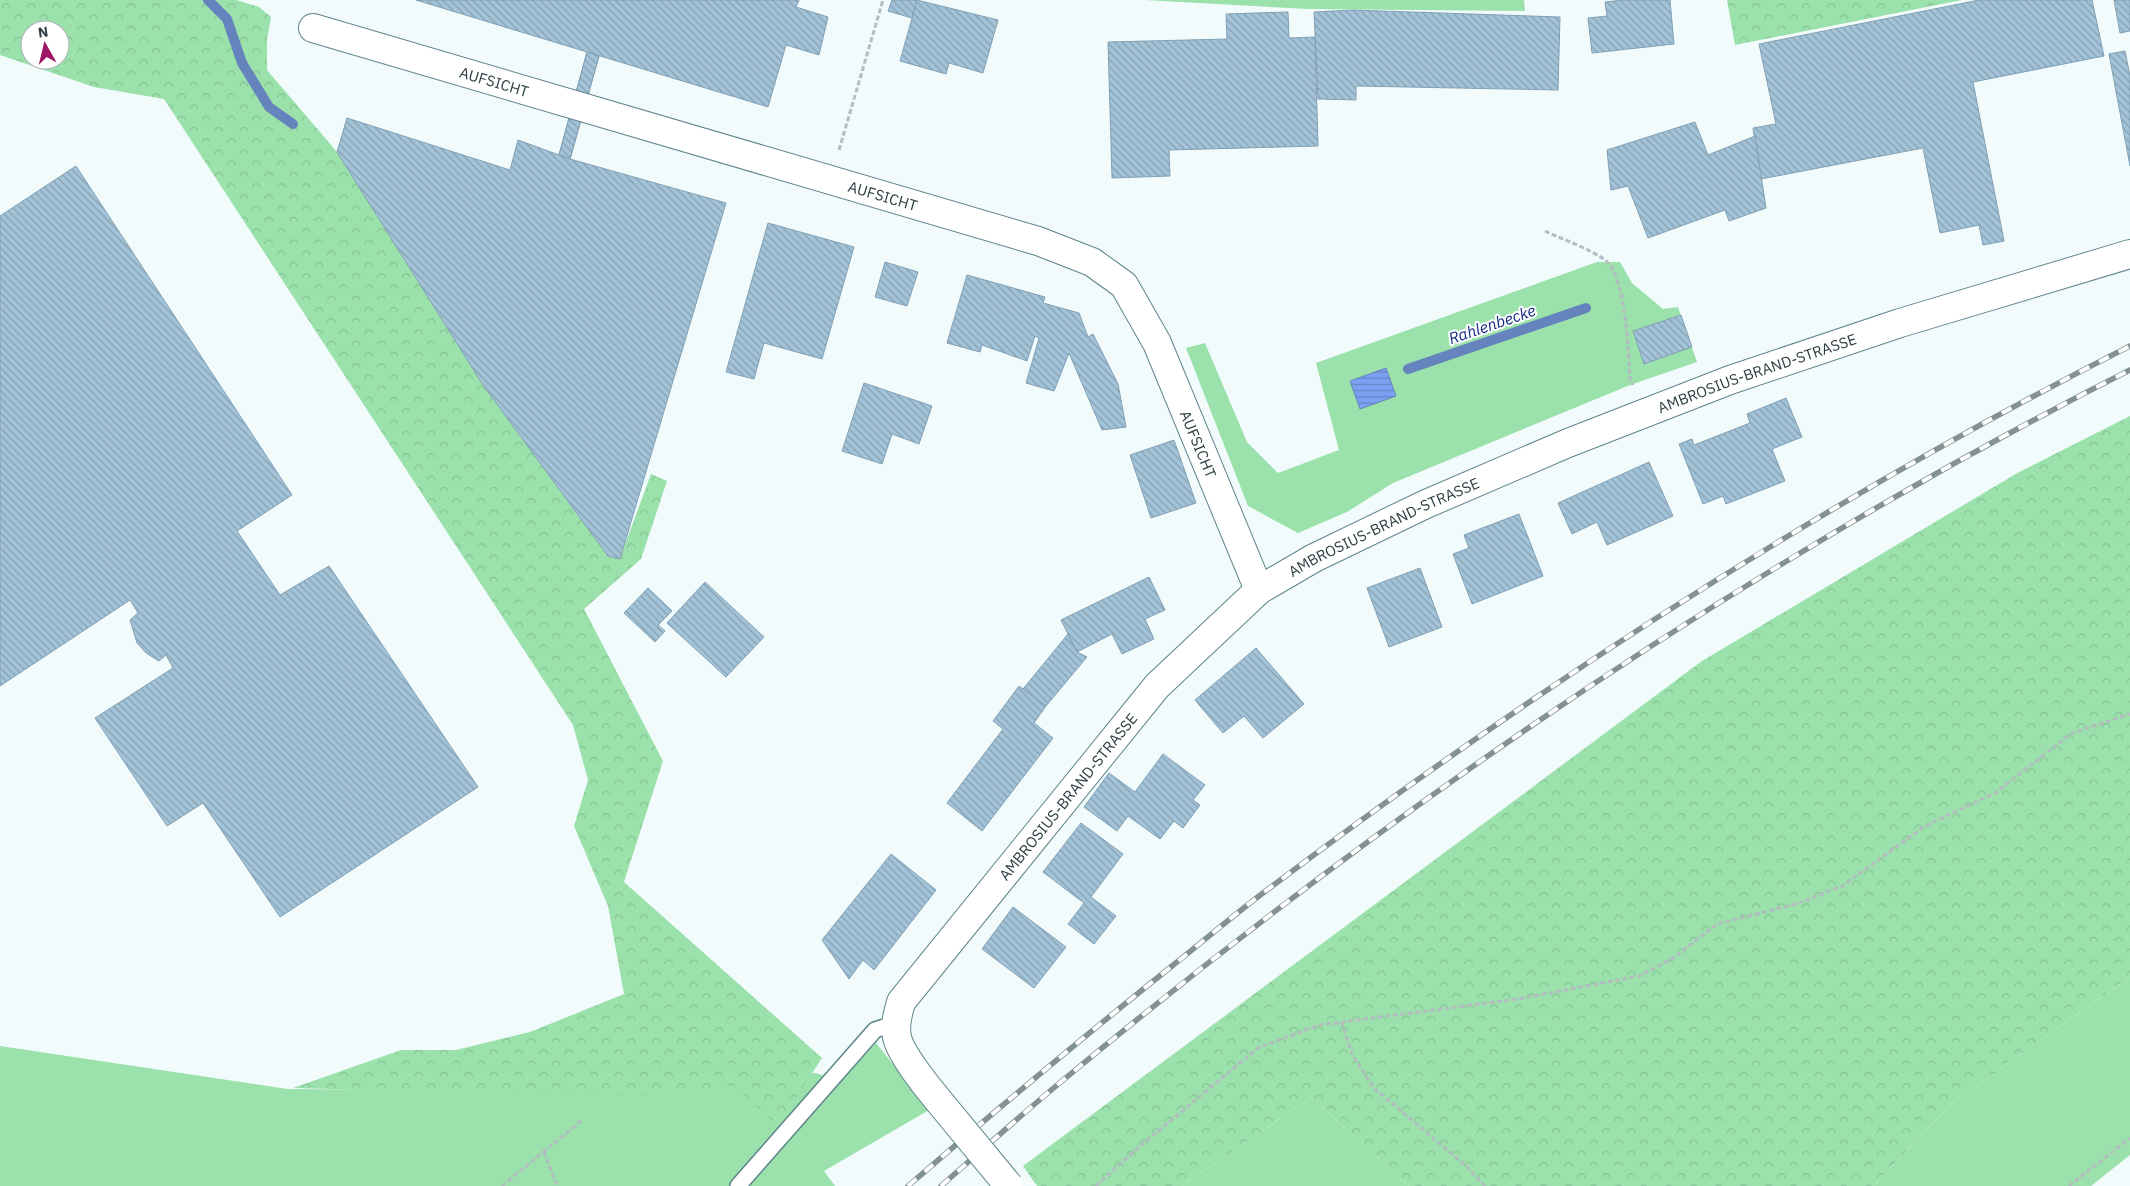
<svg xmlns="http://www.w3.org/2000/svg" width="2130" height="1186" font-family="'IBM Plex Sans',sans-serif">
<style>
.grass{fill:#9be1ab}
.forest{fill:url(#forest-crowns);fill-rule:evenodd}
.water{fill:url(#water-rules);stroke:#6583bd}
.lines{fill:none;stroke-linecap:round;stroke-linejoin:round}
.stream{stroke:#6583bd;stroke-width:10}
.building{fill:url(#building-back-hatch);stroke:#81a0b4}
.lane-casing{stroke:#5c858b;stroke-width:18}
.street-casing{stroke:#5c858b;stroke-width:30}
.path{stroke:#b1bdbf;stroke-width:3;stroke-dasharray:5 2.5;stroke-linecap:butt}
.lane{stroke:#fff;stroke-width:15}
.street{stroke:#fff;stroke-width:28}
.rail-casing{stroke:#839193;stroke-width:5.5}
.rail{stroke:#fff;stroke-width:4;stroke-dasharray:11;stroke-linecap:butt}
.street-bridge-casing{stroke:#5c858b;stroke-width:30;stroke-linecap:butt}
.street-bridge{stroke:#fff;stroke-width:28}
.labels{text-anchor:middle;dominant-baseline:central;stroke-width:4;stroke-linejoin:round;paint-order:stroke}
.street-label{font-size:15px;fill:#2c3e41;stroke:#fff}
.water-label{font-size:16px;font-style:italic;fill:#122a86;stroke:#fff}
</style>
<defs>
<pattern id="forest-crowns" width="20" height="18" patternUnits="userSpaceOnUse" patternTransform="scale(1.25)"><rect width="20" height="18" fill="#9be1ab"/><path d="M2 6a3 3 0 1 1 6 0M12 15a3 3 0 1 1 6 0" fill="none" stroke="#86c294"/></pattern>
<pattern id="water-rules" width="6" height="5" patternUnits="userSpaceOnUse" patternTransform="scale(1.25)"><rect width="6" height="5" fill="#7ea0f2"/><path d="M0 2.5h6" fill="none" stroke="#6784c6"/></pattern>
<pattern id="building-back-hatch" width="6" height="6" patternUnits="userSpaceOnUse" patternTransform="scale(1.25)"><rect width="6" height="6" fill="#a3c3d8"/><path d="M-1 5l2 2M0 0l6 6M5-1l2 2" fill="none" stroke="#85a0b1"/></pattern>
</defs>
<rect width="100%" height="100%" fill="#f2fbfc"/>
<g class="grass">
<polygon points="1145,0 1524,0 1525,11 1308,9"/>
<polygon points="1597,262 1620,262 1632,283 1663,309 1678,307 1697,362 1630,385 1393,483 1347,512 1298,533 1248,506 1186,348 1205,343 1247,442 1278,473 1339,450 1316,363"/>
<polygon points="2130,977 2130,1155 2091,1186 1873,1186 1953,1102"/>
<polygon points="876,1043 929,1110 824,1171 835,1186 0,1186 0,1046 288,1089 581,1091 816,1073 841,1081"/>
<polygon points="1311,1097 1409,1186 1182,1186"/>
</g>
<g class="forest">
<path d="M 0,0 L 236,0 L 259,7 L 271,17 L 267,40 L 267,70 L 337,152 L 483,385 L 608,556 L 620,558 L 651,474 L 667,481 L 641,559 L 584,609 L 663,761 L 624,882 L 822,1058 L 778,1126 L 733,1085 L 657,1095 L 550,1095 L 293,1088 L 401,1050 L 456,1050 L 530,1032 L 624,994 L 608,906 L 574,826 L 588,780 L 573,725 L 164,99 L 94,87 L 0,55 ZM 30,30 L 60,30 L 60,60 L 30,60 Z"/>
<polygon points="1727,0 1962,0 1735,45"/>
<polygon points="2130,416 2130,977 1953,1102 1873,1186 1409,1186 1311,1097 1182,1186 1037,1186 1023,1166 1702,661 2019,472"/>
</g>
<polygon class="water" points="1386,368 1396,396 1360,409 1350,381"/>
<g class="lines">
<g class="stream">
<polyline points="208,0 227,19 242,63 269,107 293,124"/>
<polyline points="1408,369 1586,308"/>
</g>
</g>
<g class="building">
<polygon points="416,0 799,0 796,7 828,17 819,55 786,45 768,107"/>
<polygon points="892,0 917,0 912,18 888,11"/>
<polygon points="917,0 998,20 983,73 949,63 946,74 900,61"/>
<polygon points="1623,0 1670,0 1674,44 1592,53 1588,18 1607,16 1605,2"/>
<polygon points="1979,0 2092,0 2104,56 1973,82 2004,241 1983,245 1979,225 1940,233 1923,148 1761,179 1753,128 1776,124 1759,44"/>
<polygon points="2114,0 2130,0 2130,31 2120,33"/>
<polygon points="1352,10 1560,17 1558,90 1356,86 1356,100 1318,99 1314,12"/>
<polygon points="1288,12 1289,38 1315,37 1318,146 1169,150 1170,176 1112,178 1108,42 1227,39 1226,14"/>
<polygon points="2125,51 2130,76 2130,166 2109,54"/>
<polygon points="587,52 599,56 570,159 559,155"/>
<polygon points="587,52 599,56 570,159 559,155"/>
<polygon points="347,118 510,170 518,140 570,159 726,203 620,559 608,556 483,385 337,152"/>
<polygon points="1695,122 1708,155 1755,136 1766,208 1729,221 1725,210 1648,238 1628,186 1611,190 1607,150"/>
<polygon points="76,166 292,495 237,531 280,595 329,566 478,787 280,917 203,803 167,826 95,718 173,668 166,655 159,661 146,653 137,643 130,620 138,613 130,600 0,686 0,216"/>
<polygon points="768,223 854,247 822,359 764,343 754,379 726,372"/>
<polygon points="885,262 918,272 907,306 875,297"/>
<polygon points="967,275 1045,297 1043,303 1079,313 1088,337 1093,334 1118,384 1126,427 1102,430 1069,353 1054,391 1026,383 1039,338 1035,336 1027,361 982,345 980,352 947,343"/>
<polygon points="1681,315 1692,347 1644,364 1633,331"/>
<polygon points="864,383 932,406 919,444 892,434 882,464 842,451"/>
<polygon points="1786,398 1802,437 1772,449 1785,481 1726,504 1723,496 1703,504 1679,444 1692,439 1694,445 1750,423 1747,414"/>
<polygon points="1174,440 1196,503 1151,518 1130,455"/>
<polygon points="1649,462 1673,516 1607,545 1597,522 1572,534 1558,503"/>
<polygon points="1519,514 1543,576 1472,604 1453,554 1469,548 1464,535"/>
<polygon points="1420,568 1442,627 1389,647 1367,588"/>
<polygon points="1149,577 1165,610 1145,619 1154,639 1122,654 1112,634 1077,652 1061,620"/>
<polygon points="705,582 764,637 726,677 667,623"/>
<polygon points="648,588 672,611 658,625 665,631 655,642 624,613"/>
<polygon points="1068,634 1077,652 1087,657 1046,706 1023,689"/>
<polygon points="1256,648 1304,704 1263,738 1244,716 1223,733 1195,700"/>
<polygon points="1019,686 1046,706 1034,723 1053,738 982,831 947,803 1003,729 993,721"/>
<polygon points="1163,754 1205,785 1193,800 1200,805 1183,828 1174,821 1160,839 1128,816 1117,831 1084,807 1109,773 1135,792"/>
<polygon points="1081,823 1123,854 1091,897 1116,916 1094,944 1068,924 1084,903 1043,872"/>
<polygon points="891,854 936,890 874,970 863,960 849,979 822,940"/>
<polygon points="1013,907 1066,947 1034,988 982,949"/>
</g>
<g class="lines">
<defs>
<polyline id="lane" points="738,1186 875,1030 896,1023"/>
<g id="street">
<path id="s1" d="M 313,28 L 1038,241 L 1092,262 L 1124,285 L 1157,343 L 1259,590"/>
<path id="s2" d="M 938,1100 C 927,1087 900,1053 897,1037 C 894,1025 898,1014 901,1002 L 1157,686 L 1259,590 L 1314,558 L 1426,504 L 1568,443 L 1730,380 L 1900,323 L 2130,254"/>
</g>
</defs>
<use href="#lane" class="lane-casing"/>
<use href="#street" class="street-casing"/>
<g class="path">
<polyline points="839,150 883,0"/>
<path d="M 1545,231 C 1564,240 1588,248 1605,260 C 1627,278 1628,352 1630,379 L 1633,385"/>
<polyline points="1341,1022 1353,1056 1373,1087 1466,1166 1485,1186"/>
<polyline points="544,1152 557,1186"/>
<polyline points="502,1186 582,1120"/>
<polyline points="1096,1186 1139,1147 1258,1048 1319,1025 1518,999 1639,976 1672,959 1717,924 1796,904 1842,886 1925,826 1995,793 2072,733 2130,714"/>
<polyline points="2069,1186 2130,1138"/>
</g>
<use href="#lane" class="lane"/>
<use href="#street" class="street"/>
<defs>
<g id="rail">
<path d="M 908,1186 C 995,1111 1082,1038 1172,966 C 1205,940 1237,912 1271,887 C 1542,683 1828,499 2130,346"/>
<path d="M 941,1186 C 981,1151 1021,1115 1062,1081 C 1392,807 1747,564 2130,370"/>
</g>
</defs>
<use href="#rail" class="rail-casing"/>
<use href="#rail" class="rail"/>
<defs>
<polyline id="street-bridge" points="938,1100 1009,1186"/>
</defs>
<use href="#street-bridge" class="street-bridge-casing"/>
<use href="#street-bridge" class="street-bridge"/>
</g>
<g class="labels">
<g class="street-label">
<text stroke="none"><textPath href="#s1" startOffset="189">AUFSICHT</textPath></text>
<text stroke="none"><textPath href="#s1" startOffset="594">AUFSICHT</textPath></text>
<text stroke="none"><textPath href="#s2" startOffset="1202">AMBROSIUS-BRAND-STRASSE</textPath></text>
<text stroke="none"><textPath href="#s1" startOffset="1029">AUFSICHT</textPath></text>
<text stroke="none"><textPath href="#s2" startOffset="798">AMBROSIUS-BRAND-STRASSE</textPath></text>
<text stroke="none"><textPath href="#s2" startOffset="376">AMBROSIUS-BRAND-STRASSE</textPath></text>
</g>
<g class="water-label">
<text transform="translate(1492 324) rotate(-19)">Rahlenbecke</text>
</g>
</g>
<g transform="translate(45 45) rotate(352)"><circle r="24" fill="#ffffff" stroke="#abb2b3"/>
<path d="M0-4L9 19L0 12L-9 19Z" fill="#9e1563"/>
<text y="-8" font-size="14" font-weight="bold" text-anchor="middle" fill="#2c3e41">N</text>
</g>
</svg>
